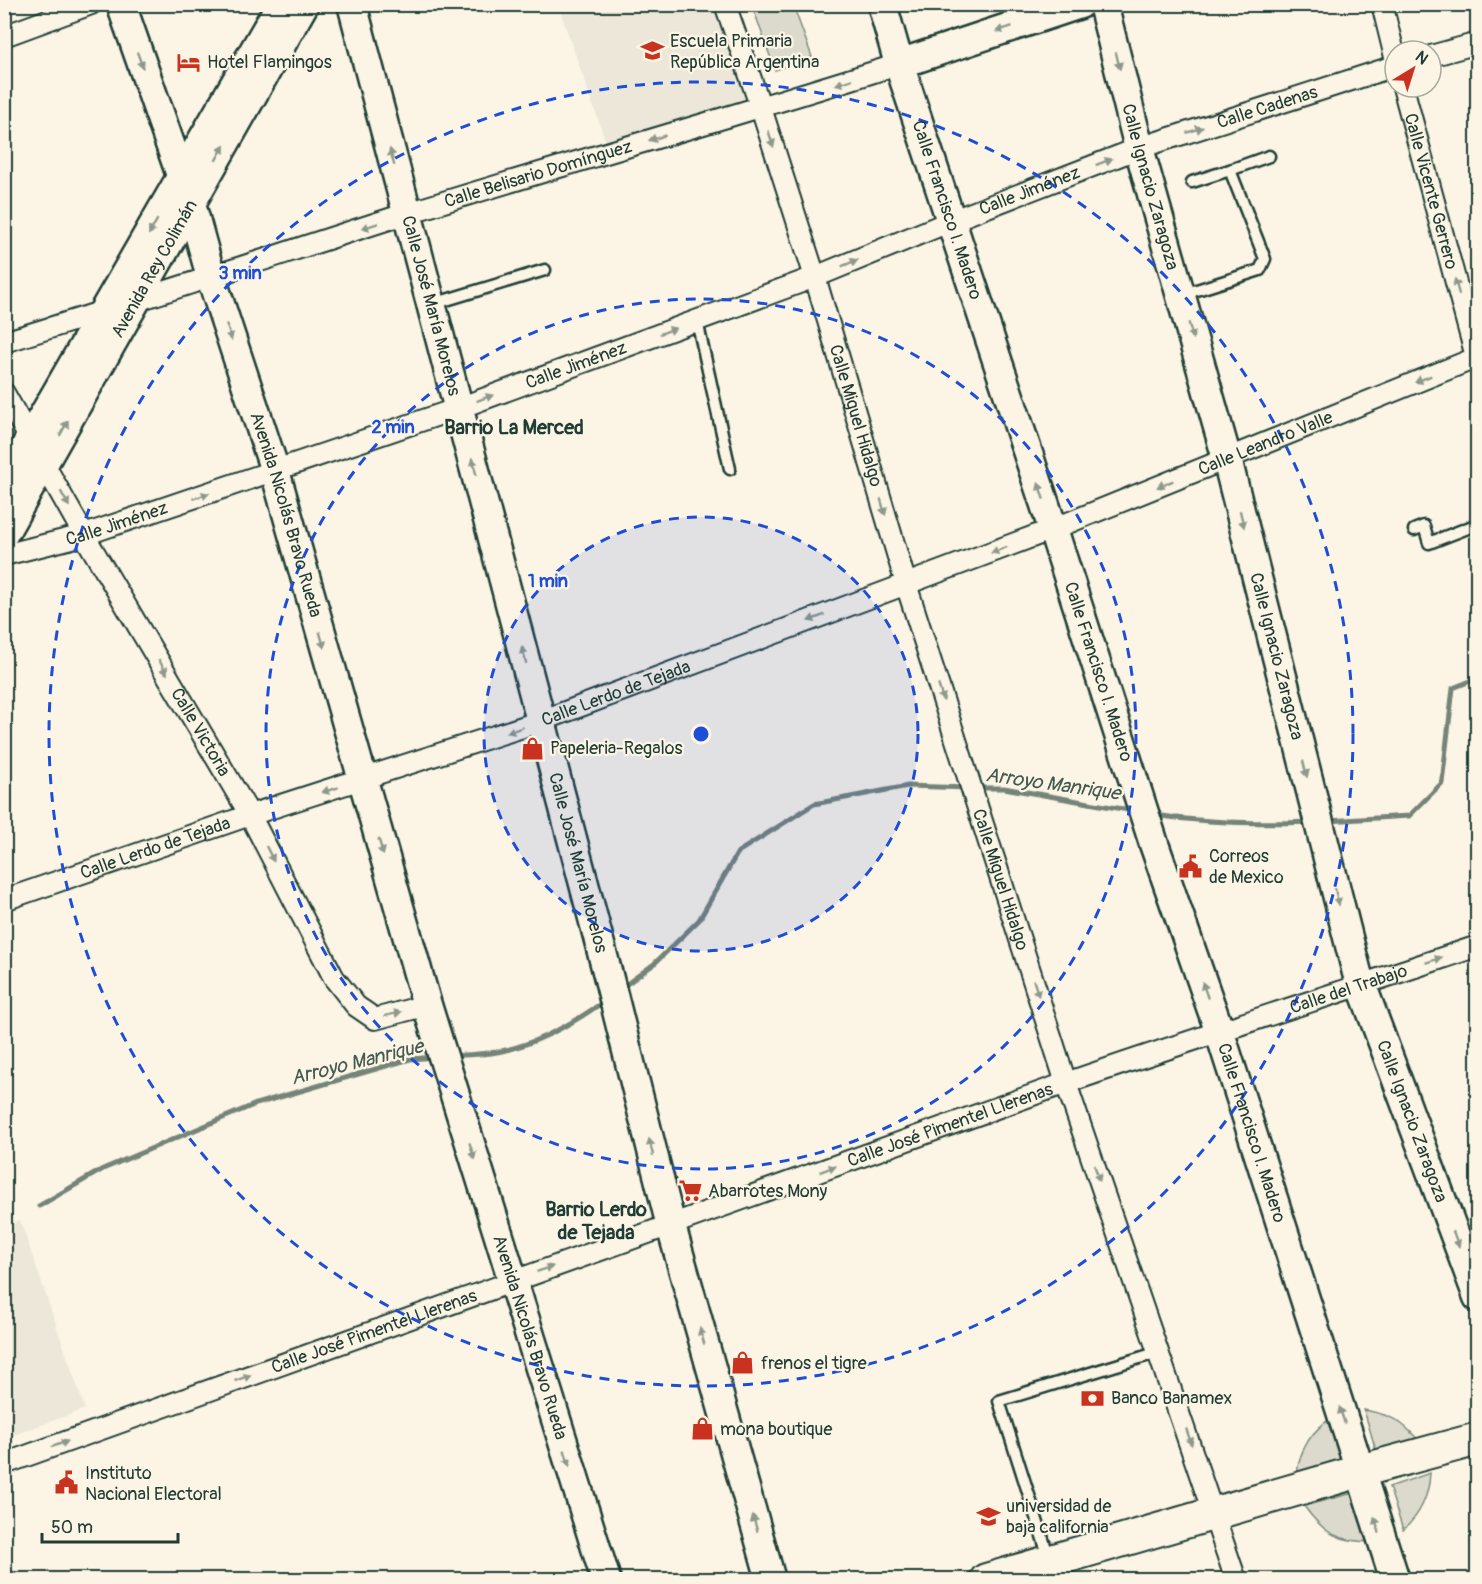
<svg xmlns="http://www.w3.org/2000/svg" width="1482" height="1584" font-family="Pangolin,sans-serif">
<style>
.built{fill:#ece7d8}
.green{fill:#dcdacc;stroke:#7e8c80;stroke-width:1.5}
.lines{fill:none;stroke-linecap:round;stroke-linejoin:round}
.stream{stroke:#758479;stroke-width:5}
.lane-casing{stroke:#1f3d34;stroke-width:15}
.street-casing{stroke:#1f3d34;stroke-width:24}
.secondary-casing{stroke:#1f3d34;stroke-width:33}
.primary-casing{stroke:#1f3d34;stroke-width:36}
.lane{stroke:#fcf5e5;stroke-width:10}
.street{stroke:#fcf5e5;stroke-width:20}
.secondary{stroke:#fcf5e5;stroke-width:28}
.primary{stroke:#fcf5e5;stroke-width:32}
.oneway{fill:#8e998c}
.ring{fill:none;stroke:#1d4ed8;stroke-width:3;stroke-dasharray:10 8}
.labels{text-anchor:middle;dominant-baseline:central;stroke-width:4.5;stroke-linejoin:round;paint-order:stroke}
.poi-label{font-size:18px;fill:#1f3d34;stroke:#fcf5e5;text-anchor:start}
.street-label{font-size:18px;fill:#1f3d34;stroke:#fcf5e5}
.neighbourhood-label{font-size:20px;font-weight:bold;fill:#1f3d34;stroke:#fcf5e5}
.water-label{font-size:20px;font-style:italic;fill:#435a51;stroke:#fcf5e5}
.centre{fill:#1d4ed8;stroke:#fcf5e5;stroke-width:3}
.ring-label{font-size:18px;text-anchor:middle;font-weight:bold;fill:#1d4ed8;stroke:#fcf5e5;stroke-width:4.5;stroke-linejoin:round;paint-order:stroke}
</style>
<rect width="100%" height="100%" fill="#fcf5e5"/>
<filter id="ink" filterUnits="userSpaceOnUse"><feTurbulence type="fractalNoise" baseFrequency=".0167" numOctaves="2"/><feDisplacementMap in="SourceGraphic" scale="12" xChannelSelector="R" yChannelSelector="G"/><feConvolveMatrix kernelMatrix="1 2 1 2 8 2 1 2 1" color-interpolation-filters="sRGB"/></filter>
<g filter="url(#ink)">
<g class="built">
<polygon points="558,5 713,5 745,98 607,145"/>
<polygon points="20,1220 85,1409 5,1438 5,1227"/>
</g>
<g class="green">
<polygon points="752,5 793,5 812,57 775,70"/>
<path d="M 1364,1410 C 1392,1415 1402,1421 1421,1443 L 1377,1454 Z"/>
<path d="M 1333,1417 L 1346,1459 L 1297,1473 C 1300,1448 1312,1430 1333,1417 Z"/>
<path d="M 1430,1473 C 1429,1496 1420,1515 1403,1530 L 1389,1487 Z"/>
<path d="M 1357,1492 L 1374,1542 C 1339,1542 1324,1534 1304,1506 Z"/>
</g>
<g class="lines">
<g class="stream">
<polyline points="977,788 1004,788 1134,811"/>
<path d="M 1155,815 C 1206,823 1258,824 1310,822"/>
<polyline points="1328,821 1409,816 1442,783 1453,688 1478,678"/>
<polyline points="620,989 654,964 699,920 738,852 814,804 908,786 968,788"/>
<path d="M 451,1056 C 469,1054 489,1055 506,1050 C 540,1042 578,1020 606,1000"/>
<polyline points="39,1206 103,1169 256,1104 410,1059 436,1057"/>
</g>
<defs>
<g id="lane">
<polyline points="1230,170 1269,156"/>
<polyline points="1181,295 1260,270 1265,259 1230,170 1192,182"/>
<polyline points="433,304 545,270"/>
<polyline points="697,321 730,469"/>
<polyline points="1414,530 1424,526 1429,543 1478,524"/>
<polyline points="1049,1558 999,1401 1159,1352"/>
</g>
<g id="street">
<path id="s1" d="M 725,4 L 761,108 L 815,277 L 906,584 L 1066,1083 L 1236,1580"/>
<polyline points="1382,4 1395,57"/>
<polyline points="4,36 91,4"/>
<polyline points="1431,56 1478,43"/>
<path id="s2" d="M 1403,87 L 1478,364"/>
<path id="s3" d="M 4,342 C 140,301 274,256 408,213 C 572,162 736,116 899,64"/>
<path id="s4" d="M 4,393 L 84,535 L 250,815 L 334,978 L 356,1006 L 375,1019 L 427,1005"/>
<path id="s5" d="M 4,555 L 84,535 L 459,408 L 815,277 L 951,221 L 1139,148 L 1395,66"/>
<path id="s6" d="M 4,900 L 250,815 L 541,721 L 1053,529 L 1478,357"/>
<path id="s7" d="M 4,1464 L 1066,1083 C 1203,1036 1341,992 1478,946"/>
</g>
<g id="secondary">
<path id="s8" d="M 121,4 L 191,204 L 211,277 L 275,471 L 427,1005 L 606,1580"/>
<path id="s9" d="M 352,4 L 608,975 L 671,1226 L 771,1580"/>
<path id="s10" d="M 882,4 L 899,64 L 1053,529 L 1154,844 L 1219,1030 L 1395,1580"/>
<path id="s11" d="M 1103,4 L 1139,148 L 1227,459 L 1357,973 L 1478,1297"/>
<polyline points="899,64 1080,4"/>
<polyline points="4,484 281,4"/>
<path id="s12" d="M 4,533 L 304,4"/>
</g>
<polyline id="primary" points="986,1580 1360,1471 1478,1439"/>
</defs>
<use href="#lane" class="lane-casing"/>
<use href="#street" class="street-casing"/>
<use href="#secondary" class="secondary-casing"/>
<use href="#primary" class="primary-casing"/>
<use href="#lane" class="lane"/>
<use href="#street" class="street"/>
<use href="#secondary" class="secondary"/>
<use href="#primary" class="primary"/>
</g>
<defs><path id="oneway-solid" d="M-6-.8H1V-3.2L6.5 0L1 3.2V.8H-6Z" transform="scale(1.5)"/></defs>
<g class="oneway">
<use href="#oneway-solid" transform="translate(1004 29) rotate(162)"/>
<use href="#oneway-solid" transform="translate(140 60) rotate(70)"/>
<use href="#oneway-solid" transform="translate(1118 61) rotate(76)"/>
<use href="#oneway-solid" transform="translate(844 82) rotate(162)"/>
<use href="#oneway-solid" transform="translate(1195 130) rotate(-18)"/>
<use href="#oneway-solid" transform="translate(657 138) rotate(164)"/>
<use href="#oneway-solid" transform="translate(771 139) rotate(72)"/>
<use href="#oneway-solid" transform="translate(220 153) rotate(-60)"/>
<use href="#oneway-solid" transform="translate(392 157) rotate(-105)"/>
<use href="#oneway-solid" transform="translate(1104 162) rotate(-21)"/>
<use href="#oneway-solid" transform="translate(370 226) rotate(162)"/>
<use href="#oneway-solid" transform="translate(153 227) rotate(120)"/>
<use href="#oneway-solid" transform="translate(850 263) rotate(-22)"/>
<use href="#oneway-solid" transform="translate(1457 287) rotate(-105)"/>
<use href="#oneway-solid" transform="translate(668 331) rotate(-20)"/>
<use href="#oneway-solid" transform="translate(1191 331) rotate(74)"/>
<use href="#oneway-solid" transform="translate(229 332) rotate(72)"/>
<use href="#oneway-solid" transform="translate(1423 379) rotate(158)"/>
<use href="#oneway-solid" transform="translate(485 398) rotate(-20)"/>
<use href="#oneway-solid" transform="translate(64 428) rotate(-61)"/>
<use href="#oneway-solid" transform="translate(474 466) rotate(-105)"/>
<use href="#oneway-solid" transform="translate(1165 484) rotate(158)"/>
<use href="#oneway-solid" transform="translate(1041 491) rotate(-108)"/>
<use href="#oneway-solid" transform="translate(201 496) rotate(-18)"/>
<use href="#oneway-solid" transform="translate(65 499) rotate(61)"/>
<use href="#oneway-solid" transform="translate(883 507) rotate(74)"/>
<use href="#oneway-solid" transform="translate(1242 519) rotate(76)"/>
<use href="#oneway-solid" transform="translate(999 550) rotate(159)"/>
<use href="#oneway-solid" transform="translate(816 618) rotate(159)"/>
<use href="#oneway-solid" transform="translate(322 640) rotate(74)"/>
<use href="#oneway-solid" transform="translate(524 655) rotate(-105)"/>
<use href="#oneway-solid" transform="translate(163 667) rotate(60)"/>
<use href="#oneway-solid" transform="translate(941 693) rotate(72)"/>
<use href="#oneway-solid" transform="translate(515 730) rotate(162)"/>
<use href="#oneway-solid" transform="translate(1305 769) rotate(76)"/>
<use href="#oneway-solid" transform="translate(330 790) rotate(163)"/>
<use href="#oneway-solid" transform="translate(381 847) rotate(74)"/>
<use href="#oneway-solid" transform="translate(270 854) rotate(63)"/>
<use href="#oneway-solid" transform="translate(1337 897) rotate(76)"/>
<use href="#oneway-solid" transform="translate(1434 960) rotate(-19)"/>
<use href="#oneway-solid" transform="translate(1036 988) rotate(72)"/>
<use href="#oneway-solid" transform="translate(1205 990) rotate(-109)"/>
<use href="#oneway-solid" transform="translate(393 1014) rotate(-14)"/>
<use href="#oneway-solid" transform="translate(651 1147) rotate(-104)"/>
<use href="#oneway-solid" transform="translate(472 1151) rotate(73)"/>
<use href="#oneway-solid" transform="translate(828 1169) rotate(-20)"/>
<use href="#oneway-solid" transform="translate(1097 1173) rotate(71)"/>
<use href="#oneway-solid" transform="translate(1456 1239) rotate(69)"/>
<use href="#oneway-solid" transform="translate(545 1269) rotate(-19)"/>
<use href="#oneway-solid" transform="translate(702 1336) rotate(-106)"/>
<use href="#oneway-solid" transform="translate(243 1378) rotate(-20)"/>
<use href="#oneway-solid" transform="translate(1342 1415) rotate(-108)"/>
<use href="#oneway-solid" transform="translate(1189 1437) rotate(71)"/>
<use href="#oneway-solid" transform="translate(60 1444) rotate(-20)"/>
<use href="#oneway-solid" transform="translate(567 1458) rotate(73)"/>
<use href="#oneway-solid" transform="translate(755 1523) rotate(-106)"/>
<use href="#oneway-solid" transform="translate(1377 1525) rotate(-108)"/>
</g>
</g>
<circle cx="701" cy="734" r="217" fill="#1d4ed8" fill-opacity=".12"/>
<g class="ring">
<circle cx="701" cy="734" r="217"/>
<circle cx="701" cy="734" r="435"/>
<circle cx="701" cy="734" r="652"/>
</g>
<defs>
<symbol id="school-bare" viewBox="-9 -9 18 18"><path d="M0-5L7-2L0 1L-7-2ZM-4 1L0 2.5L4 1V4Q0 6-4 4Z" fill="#c8321e" stroke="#fcf5e5" stroke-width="2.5" paint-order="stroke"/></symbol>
<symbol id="hotel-bare" viewBox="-9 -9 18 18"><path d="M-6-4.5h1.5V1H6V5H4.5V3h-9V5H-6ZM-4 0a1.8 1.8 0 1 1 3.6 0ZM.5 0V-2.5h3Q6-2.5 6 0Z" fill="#c8321e" stroke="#fcf5e5" stroke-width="2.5" paint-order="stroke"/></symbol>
<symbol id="shop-bare" viewBox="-9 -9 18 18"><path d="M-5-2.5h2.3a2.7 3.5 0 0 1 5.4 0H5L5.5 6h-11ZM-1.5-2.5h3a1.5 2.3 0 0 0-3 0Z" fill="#c8321e" stroke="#fcf5e5" stroke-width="2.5" paint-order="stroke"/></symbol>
<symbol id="civic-bare" viewBox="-9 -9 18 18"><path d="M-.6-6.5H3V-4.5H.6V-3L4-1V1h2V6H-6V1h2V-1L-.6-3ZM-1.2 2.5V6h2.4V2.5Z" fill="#c8321e" stroke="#fcf5e5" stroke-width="2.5" paint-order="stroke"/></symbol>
<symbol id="supermarket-bare" viewBox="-9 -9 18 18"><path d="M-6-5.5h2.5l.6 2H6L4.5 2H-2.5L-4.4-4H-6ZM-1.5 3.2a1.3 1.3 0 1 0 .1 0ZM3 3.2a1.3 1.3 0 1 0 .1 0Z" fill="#c8321e" stroke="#fcf5e5" stroke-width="2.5" paint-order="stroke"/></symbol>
<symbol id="bank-bare" viewBox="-9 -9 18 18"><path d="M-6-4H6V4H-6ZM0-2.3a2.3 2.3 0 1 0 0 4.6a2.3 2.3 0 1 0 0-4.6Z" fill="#c8321e" stroke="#fcf5e5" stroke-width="2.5" paint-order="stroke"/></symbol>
<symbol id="university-bare" viewBox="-9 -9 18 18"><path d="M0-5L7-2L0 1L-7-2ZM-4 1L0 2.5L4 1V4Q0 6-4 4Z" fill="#c8321e" stroke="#fcf5e5" stroke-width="2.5" paint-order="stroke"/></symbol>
</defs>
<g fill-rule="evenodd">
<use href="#school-bare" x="636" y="34" width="33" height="33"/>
<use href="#hotel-bare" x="172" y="46" width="33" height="33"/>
<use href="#shop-bare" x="516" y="732" width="33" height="33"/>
<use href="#civic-bare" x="1174" y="850" width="33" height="33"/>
<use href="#supermarket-bare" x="674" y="1174" width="33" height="33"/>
<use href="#shop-bare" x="726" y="1346" width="33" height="33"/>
<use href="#bank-bare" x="1076" y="1382" width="33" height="33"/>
<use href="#shop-bare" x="686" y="1412" width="33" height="33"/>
<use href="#civic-bare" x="50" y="1466" width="33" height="33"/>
<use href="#university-bare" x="972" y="1500" width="33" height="33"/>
</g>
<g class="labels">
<g class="poi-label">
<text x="670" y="41">Escuela Primaria<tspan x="670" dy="21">República Argentina</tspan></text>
<text x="207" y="62">Hotel Flamingos</text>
<text x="550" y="748">Papeleria-Regalos</text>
<text x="1209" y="856">Correos<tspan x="1209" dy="21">de Mexico</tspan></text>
<text x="708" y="1191">Abarrotes Mony</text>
<text x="761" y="1363">frenos el tigre</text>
<text x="1111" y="1398">Banco Banamex</text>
<text x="720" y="1429">mona boutique</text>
<text x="85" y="1473">Instituto<tspan x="85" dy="21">Nacional Electoral</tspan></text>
<text x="1006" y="1506">universidad de<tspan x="1006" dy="21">baja california</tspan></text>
</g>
<g class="street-label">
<text stroke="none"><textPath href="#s5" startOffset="1341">Calle Cadenas</textPath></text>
<text stroke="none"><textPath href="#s3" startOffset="560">Calle Belisario Domínguez</textPath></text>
<text stroke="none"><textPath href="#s11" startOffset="189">Calle Ignacio Zaragoza</textPath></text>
<text stroke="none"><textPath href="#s5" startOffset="1089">Calle Jiménez</textPath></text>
<text stroke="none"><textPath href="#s2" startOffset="108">Calle Vicente Gerrero</textPath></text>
<text stroke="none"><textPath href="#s10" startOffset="216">Calle Francisco I. Madero</textPath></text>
<text stroke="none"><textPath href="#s12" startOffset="304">Avenida Rey Colimán</textPath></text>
<text stroke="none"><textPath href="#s9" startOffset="312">Calle José María Morelos</textPath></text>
<text stroke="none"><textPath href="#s5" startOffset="603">Calle Jiménez</textPath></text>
<text stroke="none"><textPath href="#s1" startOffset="432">Calle Miguel Hidalgo</textPath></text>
<text stroke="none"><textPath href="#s6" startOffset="1342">Calle Leandro Valle</textPath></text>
<text stroke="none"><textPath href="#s8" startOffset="537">Avenida Nicolás Bravo Rueda</textPath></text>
<text stroke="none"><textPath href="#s5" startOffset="117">Calle Jiménez</textPath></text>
<text stroke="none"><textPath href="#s11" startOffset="675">Calle Ignacio Zaragoza</textPath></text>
<text stroke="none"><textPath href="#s10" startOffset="702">Calle Francisco I. Madero</textPath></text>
<text stroke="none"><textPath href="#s6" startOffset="646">Calle Lerdo de Tejada</textPath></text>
<text stroke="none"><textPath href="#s4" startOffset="392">Calle Victoria</textPath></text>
<text stroke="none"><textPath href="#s6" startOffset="160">Calle Lerdo de Tejada</textPath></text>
<text stroke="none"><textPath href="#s9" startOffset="888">Calle José María Morelos</textPath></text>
<text stroke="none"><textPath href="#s1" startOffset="918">Calle Miguel Hidalgo</textPath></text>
<text stroke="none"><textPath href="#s7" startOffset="1426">Calle del Trabajo</textPath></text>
<text stroke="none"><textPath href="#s11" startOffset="1160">Calle Ignacio Zaragoza</textPath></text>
<text stroke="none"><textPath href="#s7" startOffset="1005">Calle José Pimentel Llerenas</textPath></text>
<text stroke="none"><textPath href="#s10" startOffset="1188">Calle Francisco I. Madero</textPath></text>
<text stroke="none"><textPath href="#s7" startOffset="393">Calle José Pimentel Llerenas</textPath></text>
<text stroke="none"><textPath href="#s8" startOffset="1395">Avenida Nicolás Bravo Rueda</textPath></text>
</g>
<g class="neighbourhood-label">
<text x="514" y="427">Barrio La Merced</text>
<text x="596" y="1209">Barrio Lerdo<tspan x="596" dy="23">de Tejada</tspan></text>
</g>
<g class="water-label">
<text transform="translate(1053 784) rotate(8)">Arroyo Manrique</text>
<text transform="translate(357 1062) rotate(-14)">Arroyo Manrique</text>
</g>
</g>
<circle cx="701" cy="734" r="9" class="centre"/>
<g class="ring-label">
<text x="240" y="279">3 min</text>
<text x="393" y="433">2 min</text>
<text x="548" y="587">1 min</text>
</g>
<rect width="1482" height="1584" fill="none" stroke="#fcf5e5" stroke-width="24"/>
<rect x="12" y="12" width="1458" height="1560" fill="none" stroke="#1f3d34" stroke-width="2" filter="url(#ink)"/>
<g transform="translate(1413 69) rotate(38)"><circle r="28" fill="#fcf5e5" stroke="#a4ab9e" stroke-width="1.5"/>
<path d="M0-4.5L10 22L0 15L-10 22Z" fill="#c8321e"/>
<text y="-9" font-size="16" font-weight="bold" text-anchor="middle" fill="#1f3d34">N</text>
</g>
<path d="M42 1533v9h136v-9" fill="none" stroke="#1f3d34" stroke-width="3"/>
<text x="51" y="1533" font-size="18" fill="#1f3d34" stroke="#fcf5e5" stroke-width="4.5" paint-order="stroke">50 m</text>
</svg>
